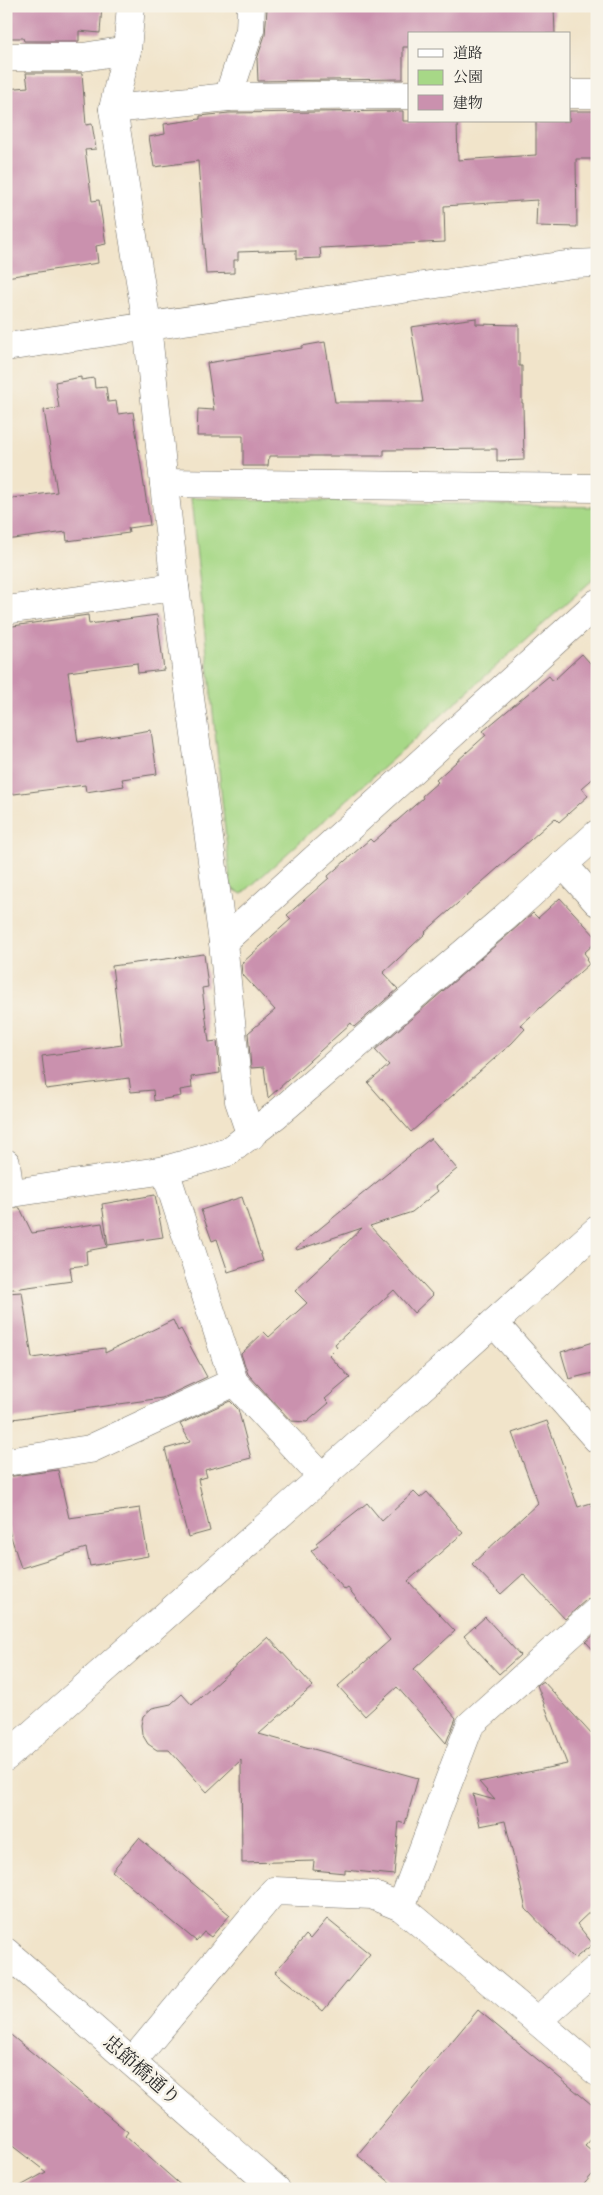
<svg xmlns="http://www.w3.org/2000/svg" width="603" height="2195" font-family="'IM FELL Great Primer','Noto Serif JP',serif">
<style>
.green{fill:#a7d887;stroke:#698259}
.building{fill:#ca91ae}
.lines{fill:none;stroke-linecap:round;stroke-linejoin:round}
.minor-casing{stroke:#706c63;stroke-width:29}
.major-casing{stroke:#706c63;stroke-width:29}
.minor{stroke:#fff;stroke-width:28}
.major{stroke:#fff;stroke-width:28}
.labels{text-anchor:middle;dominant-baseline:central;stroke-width:5;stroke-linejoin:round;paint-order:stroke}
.street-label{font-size:19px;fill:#2b2b2b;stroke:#f7f3e8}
</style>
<rect width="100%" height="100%" fill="#f7f3e8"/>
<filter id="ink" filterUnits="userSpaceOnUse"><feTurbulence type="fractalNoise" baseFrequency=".02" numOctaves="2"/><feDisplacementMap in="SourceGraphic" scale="10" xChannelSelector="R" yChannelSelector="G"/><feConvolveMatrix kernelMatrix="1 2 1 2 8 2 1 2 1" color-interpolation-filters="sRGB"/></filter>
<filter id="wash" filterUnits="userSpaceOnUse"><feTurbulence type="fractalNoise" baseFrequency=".0096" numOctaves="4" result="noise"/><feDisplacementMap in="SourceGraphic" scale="20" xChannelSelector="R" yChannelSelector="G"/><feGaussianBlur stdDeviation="1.12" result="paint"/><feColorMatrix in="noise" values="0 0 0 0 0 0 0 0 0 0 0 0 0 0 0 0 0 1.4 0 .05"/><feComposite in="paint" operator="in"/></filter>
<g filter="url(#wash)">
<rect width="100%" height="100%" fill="#f1e4ca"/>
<polygon class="green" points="191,498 597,507 597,576 242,894 231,888"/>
<g id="blocks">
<g class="building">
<polygon points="6,6 102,6 100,33 79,31 79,41 24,41 23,38 6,38"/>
<polygon points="275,6 554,6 555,34 409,34 409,47 403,47 403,79 258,81 257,59 265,35 267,9 275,8"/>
<polygon points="26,73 82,73 86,125 92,124 96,149 85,150 92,201 99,200 106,244 96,246 98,263 6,277 6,89 28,87"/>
<polygon points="403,111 403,121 457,121 458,160 536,155 536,121 569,121 569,111 597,111 597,159 576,159 577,227 536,226 537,200 444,206 445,242 320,248 321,258 296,259 296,250 238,252 238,260 234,260 234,273 206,274 198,161 154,167 149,137 165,134 164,124 200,119 200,116 229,113"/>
<polygon points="476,318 476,324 519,325 519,366 522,366 522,403 523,403 524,460 497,461 497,449 384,450 384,456 269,456 268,466 243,466 243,436 197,436 198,409 214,410 207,363 302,348 302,346 325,342 335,402 423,402 411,327"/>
<polygon points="81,377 81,380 94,378 95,388 106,387 108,402 116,401 118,414 133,412 150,525 128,528 129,533 67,541 66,532 6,540 6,499 57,492 44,410 59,408 55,382"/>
<polygon points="88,615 89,624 157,615 164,670 138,673 137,663 68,672 78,742 151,730 157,774 122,779 124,786 86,792 85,785 6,795 6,627"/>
<polygon points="582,654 597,671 597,775 582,788 588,796 559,822 555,818 425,932 426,933 383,973 398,989 354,1027 351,1023 268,1098 264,1067 251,1068 248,1033 275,1010 242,974 241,964 291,919 287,915 329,878 328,876 370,839 373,842 423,798 422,796 438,782 436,780 486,735 483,731 549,676 553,681"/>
<polygon points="560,898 597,938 597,941 584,953 588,958 586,960 589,964 521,1025 525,1029 512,1043 411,1132 368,1083 389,1065 375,1050 533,913 538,918"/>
<polygon points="204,954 208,987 202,988 209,1042 217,1041 220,1073 191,1077 192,1088 180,1090 181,1096 154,1101 153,1090 131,1092 129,1078 46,1089 42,1056 122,1045 112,966"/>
<polygon points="431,1138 457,1169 435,1187 438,1191 412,1212 370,1226 433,1295 414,1313 394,1290 335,1344 337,1347 329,1355 350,1378 325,1399 329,1403 307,1422 291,1421 248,1374 241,1354 264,1332 269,1337 307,1303 295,1291 362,1228 297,1250 296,1248"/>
<polygon points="155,1195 163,1237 108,1245 102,1204"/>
<polygon points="242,1197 263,1261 228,1272 217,1239 212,1241 201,1210"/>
<polygon points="20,1208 32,1233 102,1223 107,1247 86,1251 87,1265 70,1267 72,1281 6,1290 6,1209"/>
<polygon points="22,1292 32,1358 105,1348 105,1353 173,1320 178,1331 181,1329 207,1377 162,1398 6,1420 6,1293"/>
<polygon points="597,1341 597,1372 569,1379 561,1352"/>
<polygon points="230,1401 238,1409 251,1458 205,1470 207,1477 198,1479 210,1531 188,1537 165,1449 190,1442 180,1424"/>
<polygon points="547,1421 578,1507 591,1503 597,1520 597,1596 587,1599 565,1619 523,1574 501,1594 472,1564 538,1503 512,1433"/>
<polygon points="58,1470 69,1518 140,1508 148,1556 90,1566 86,1548 21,1568 6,1521 6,1477"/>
<polygon points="414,1492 420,1498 427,1492 463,1533 408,1581 455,1631 414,1669 456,1718 446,1743 397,1687 365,1716 338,1686 390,1640 348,1588 345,1590 311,1551 318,1546 316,1543 367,1503 382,1521"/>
<polygon points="485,1617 520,1655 499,1674 464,1636"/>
<polygon points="597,1632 597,1654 586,1642"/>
<polygon points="268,1637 313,1686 259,1734 418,1778 405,1824 399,1822 394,1875 345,1870 345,1873 313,1870 314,1861 242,1863 241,1760 207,1792 169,1750 157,1750 148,1744 142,1734 141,1725 143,1716 152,1708 171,1704 182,1694 192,1705"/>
<polygon points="543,1681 593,1736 597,1746 597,1905 577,1924 593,1944 574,1959 526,1909 505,1821 480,1826 473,1794 495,1800 479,1782 567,1764 537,1685"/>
<polygon points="139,1838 230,1915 211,1937 204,1932 196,1941 112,1871"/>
<polygon points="327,1919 370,1954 323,2011 275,1972 306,1935 310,1939"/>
<polygon points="478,2010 597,2109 597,2133 585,2146 597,2156 597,2169 580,2189 398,2189 357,2155"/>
<polygon points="6,2031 128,2132 125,2136 185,2189 15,2189 46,2172 6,2141"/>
</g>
</g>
</g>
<g filter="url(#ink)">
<use href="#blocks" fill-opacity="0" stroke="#706c63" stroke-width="1"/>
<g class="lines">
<defs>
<g id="minor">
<polyline points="131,6 127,50 113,109 147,325 175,587 223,942 239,1101 251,1136"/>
<polyline points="6,57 83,57 127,50"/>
<polyline points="569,94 597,94"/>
<polyline points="228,97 250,30 251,6"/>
<polyline points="113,109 228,97 409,95"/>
<polyline points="6,347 573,264 597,263"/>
<polyline points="164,483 597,488"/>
<polyline points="6,610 175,587"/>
<polyline points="563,864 597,902"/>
<polyline points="223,942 597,603"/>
<polyline points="6,1163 10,1194"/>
<polyline points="165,1170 234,1382 322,1477"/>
<polyline points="6,1194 165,1170 228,1152 276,1115 502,920 597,834"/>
<polyline points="494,1323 597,1439"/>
<polyline points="6,1462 90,1449 234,1382"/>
<polyline points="6,1757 322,1477 597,1230"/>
<polyline points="401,1907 470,1725 597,1611"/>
<polyline points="537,2021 597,2072"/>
<polyline points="132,2062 274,1891 372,1895 401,1907 537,2021 597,1968"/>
</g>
<polyline id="major" points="6,1952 276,2189"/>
</defs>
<use href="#minor" class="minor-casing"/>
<use href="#major" class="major-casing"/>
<use href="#minor" class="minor"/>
<use href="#major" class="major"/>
</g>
</g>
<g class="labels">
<g class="street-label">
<text transform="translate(142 2070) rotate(41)">忠節橋通り</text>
</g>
</g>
<rect width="603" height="2195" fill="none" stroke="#f7f3e8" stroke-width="25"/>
<rect x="408" y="32" width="162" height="90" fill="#f7f3e8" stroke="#a5a39c"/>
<rect x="418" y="49" width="25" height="8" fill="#ffffff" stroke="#a5a39c"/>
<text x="453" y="58" font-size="15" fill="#2b2b2b">道路</text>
<rect x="418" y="70" width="25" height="15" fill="#a7d887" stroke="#a5a39c"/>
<text x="453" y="82" font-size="15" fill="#2b2b2b">公園</text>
<rect x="418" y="95" width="25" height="15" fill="#ca91ae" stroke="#a5a39c"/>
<text x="453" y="108" font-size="15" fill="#2b2b2b">建物</text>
</svg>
